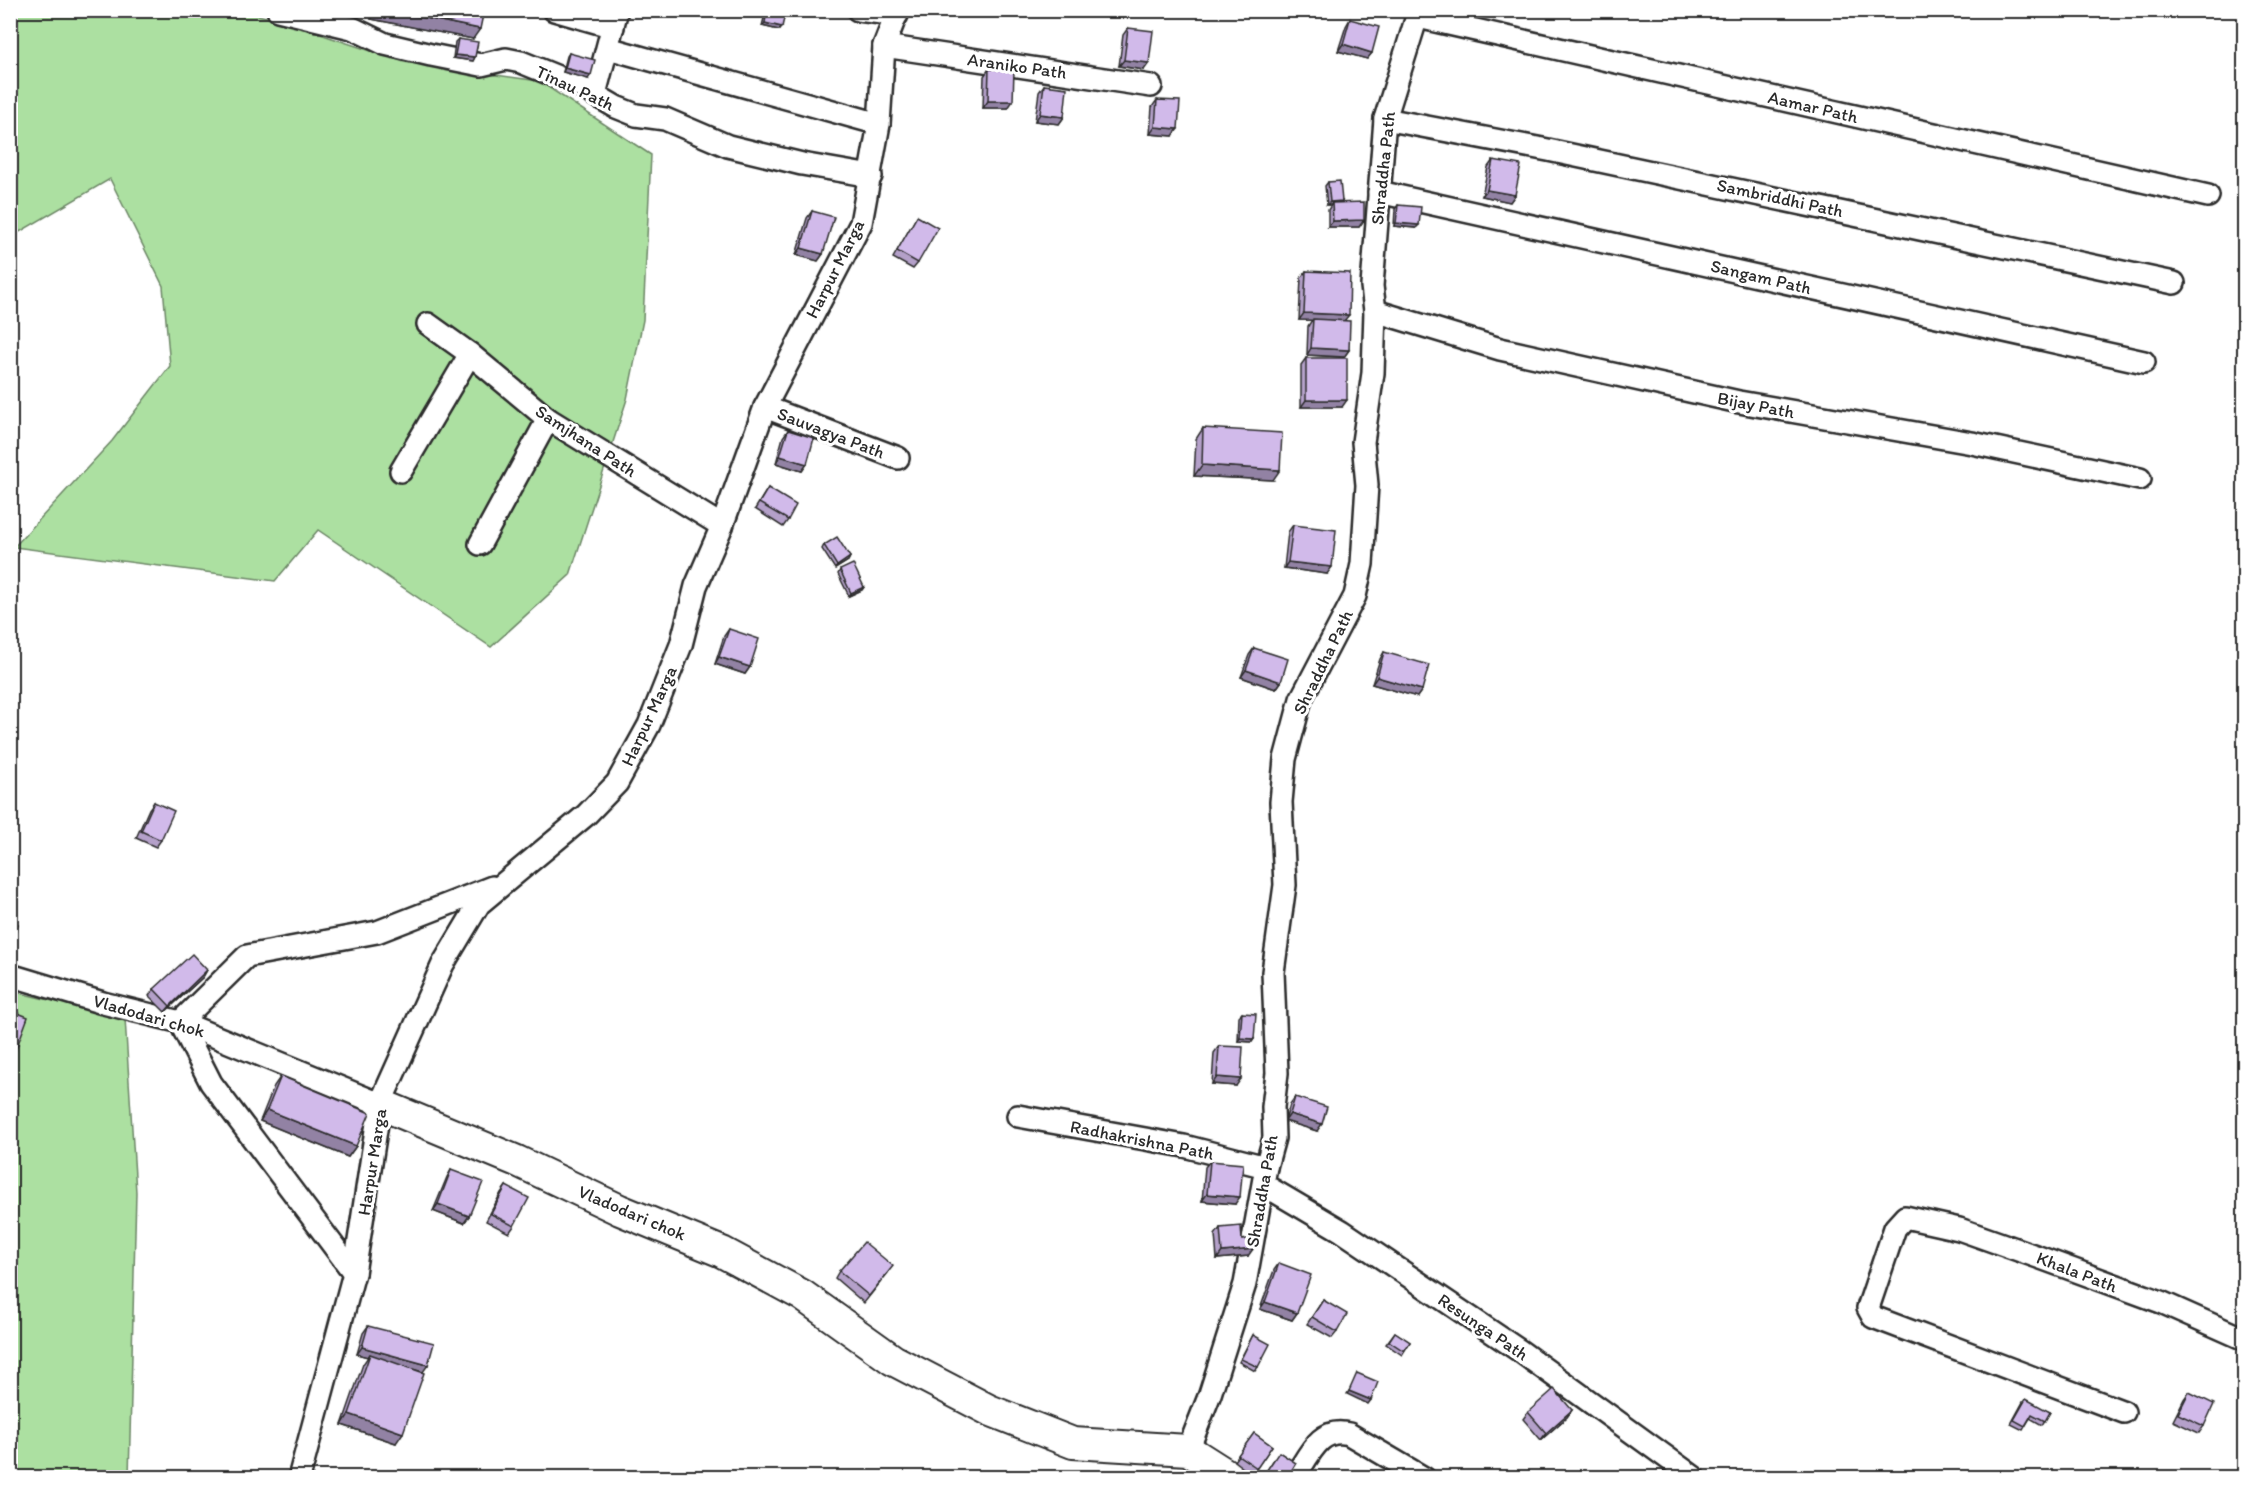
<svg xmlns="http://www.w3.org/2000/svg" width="2255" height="1488" font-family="Itim,sans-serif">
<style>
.green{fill:#ace0a1;stroke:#6c8666;stroke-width:1.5}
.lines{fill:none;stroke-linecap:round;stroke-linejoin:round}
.street-casing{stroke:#2b2b2b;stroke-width:26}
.secondary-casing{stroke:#2b2b2b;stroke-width:34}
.street{stroke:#fff;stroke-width:21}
.secondary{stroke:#fff;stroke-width:30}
.wall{fill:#b4a0c9;stroke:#2b2b2b;stroke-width:1.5}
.shaded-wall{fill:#9282a4;stroke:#2b2b2b;stroke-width:1.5}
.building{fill:#d1baea;stroke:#2b2b2b;stroke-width:1.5}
.labels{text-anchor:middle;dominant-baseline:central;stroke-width:6;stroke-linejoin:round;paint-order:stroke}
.street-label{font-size:18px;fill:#2b2b2b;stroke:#fff}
</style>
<rect width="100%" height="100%" fill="#fff"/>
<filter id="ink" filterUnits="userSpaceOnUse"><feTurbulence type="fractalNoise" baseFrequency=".0167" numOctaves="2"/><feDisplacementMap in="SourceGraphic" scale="12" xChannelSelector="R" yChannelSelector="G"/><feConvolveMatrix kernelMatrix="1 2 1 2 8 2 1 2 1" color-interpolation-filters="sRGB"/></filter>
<g filter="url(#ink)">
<g class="green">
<polygon points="10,11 240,11 275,19 404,62 539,81 651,155 643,320 627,399 570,575 491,647 318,530 275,581 14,547 112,441 170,366 163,286 110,179 11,237"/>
<polygon points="11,991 125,1018 136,1192 129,1477 11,1478"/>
</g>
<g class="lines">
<defs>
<g id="street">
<polyline points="278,10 352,28 385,44 431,55 481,65 506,59 521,62 580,86 616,107 636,115 665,119 728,146 802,164 871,176"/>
<polyline points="554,10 613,27"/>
<polyline points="858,10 897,15"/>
<polyline points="1418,17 2208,196"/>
<polyline points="884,46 1151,86"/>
<polyline points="608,48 879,124"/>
<polyline points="595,94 617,10"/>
<polyline points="1385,119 1548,150 2174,283"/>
<polyline points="1379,192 2144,362"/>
<polyline points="1375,311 1500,349 1739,402 1972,443 2140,479"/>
<polyline points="428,324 470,354 548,419 722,526"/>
<polyline points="765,407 898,458"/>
<polyline points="401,471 470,354"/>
<polyline points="480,544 548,419"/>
<polyline points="10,975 103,1003 180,1022 380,1104"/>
<polyline points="1018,1116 1184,1146 1266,1167"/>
<polyline points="1264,1185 1342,1231 1520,1351 1695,1478"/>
<polyline points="354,1273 211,1083 180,1022 247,956 377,932 492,887"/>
<polyline points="2124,1412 1873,1317 1868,1308 1895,1228 1905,1217 1959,1229 2041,1258 2161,1302 2244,1339"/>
<polyline points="1188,1450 1210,1394 1245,1284 1266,1167 1274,1138 1273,1107 1277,1073 1273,972 1285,885 1281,802 1285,759 1301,699 1355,596 1362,564 1367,485 1363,442 1373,373 1375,311 1372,286 1385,119 1419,10"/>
<polyline points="299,1478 354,1273 380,1104 443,964 479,904 586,815 617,783 649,725 681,645 696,586 722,526 765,407 861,223 879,124 884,46 898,10"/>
<path d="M 1294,1478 C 1309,1456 1319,1426 1349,1434 L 1424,1478"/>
</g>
<polyline id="secondary" points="380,1104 517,1161 620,1210 722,1252 802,1295 893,1360 989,1410 1073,1443 1188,1450 1232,1478"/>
</defs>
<use href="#street" class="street-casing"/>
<use href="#secondary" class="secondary-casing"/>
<use href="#street" class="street"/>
<use href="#secondary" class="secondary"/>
</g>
<g class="wall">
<polygon points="373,10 484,10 473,39 371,19"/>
<polygon points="766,10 786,10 779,30 762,26"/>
<polygon points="1350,19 1372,53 1367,59 1338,51 1346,26"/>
<polygon points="1128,28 1144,70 1119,66 1123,35"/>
<polygon points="458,39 475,57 473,61 453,58 455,42"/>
<polygon points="569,53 588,79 563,72 567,56"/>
<polygon points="989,69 1008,108 983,108 984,76"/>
<polygon points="1044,85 1064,117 1059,124 1035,121 1039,92"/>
<polygon points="1157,100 1173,136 1150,134 1152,107"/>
<polygon points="1493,160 1515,195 1510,202 1482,196 1488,167"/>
<polygon points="1328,182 1342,201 1340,203 1364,220 1359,227 1328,227 1328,210 1331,205 1327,205 1325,186"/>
<polygon points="1398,205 1416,228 1394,226 1395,209"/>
<polygon points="812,211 823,254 818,261 796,255 807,218"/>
<polygon points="917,216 918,263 913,269 893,258"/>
<polygon points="1306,271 1345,321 1349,350 1344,357 1307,355 1308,326 1312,320 1299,320 1301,278"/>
<polygon points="1306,358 1342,407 1301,407 1301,365"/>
<polygon points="1203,428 1273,480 1194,476 1196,439"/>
<polygon points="788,430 807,464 802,471 776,463 783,437"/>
<polygon points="768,488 788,520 783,527 755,509"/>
<polygon points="1293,525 1327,574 1284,568 1288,532"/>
<polygon points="824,545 850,557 848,561 835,569 822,549"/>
<polygon points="840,570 864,587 862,590 849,596 838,574"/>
<polygon points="729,629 750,667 745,674 715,664 724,636"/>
<polygon points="1254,648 1281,682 1276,689 1241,677 1249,655"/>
<polygon points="1384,652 1422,690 1417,697 1372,684 1380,659"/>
<polygon points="154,802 161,840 156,847 136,838 149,809"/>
<polygon points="207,970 203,977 165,1012 149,996 154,989"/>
<polygon points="1242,1013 1254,1039 1252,1042 1238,1041 1239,1016"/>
<polygon points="1219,1046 1236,1086 1212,1084 1214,1053"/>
<polygon points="281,1076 356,1146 348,1157 260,1121 274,1086"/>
<polygon points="1295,1097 1317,1131 1285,1121 1290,1104"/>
<polygon points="1210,1161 1235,1204 1202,1201 1205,1167"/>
<polygon points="451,1170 469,1216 464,1223 433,1211 447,1177"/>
<polygon points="506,1186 514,1226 509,1233 486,1221 501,1193"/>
<polygon points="1220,1228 1242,1240 1248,1256 1217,1259 1215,1235"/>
<polygon points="1279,1263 1297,1313 1292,1320 1260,1309 1274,1270"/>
<polygon points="839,1271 888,1273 864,1303 835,1278"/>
<polygon points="1323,1300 1337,1332 1332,1338 1307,1324"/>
<polygon points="368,1326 423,1372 415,1369 396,1443 342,1425 363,1364 368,1357 357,1354 363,1333"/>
<polygon points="1395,1332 1410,1342 1402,1355 1386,1344"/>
<polygon points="1253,1335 1258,1367 1255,1371 1239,1362"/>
<polygon points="2189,1392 2204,1426 2199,1433 2173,1421 2184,1399"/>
<polygon points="2023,1402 2050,1412 2042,1425 2030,1418 2023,1430 2011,1424"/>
<polygon points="1572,1410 1567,1417 1541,1440 1523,1419 1528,1412"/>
<polygon points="1254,1433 1272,1446 1252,1475 1234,1461"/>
<polygon points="1274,1459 1287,1478 1262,1478"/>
</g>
<g class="shaded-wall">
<polygon points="377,10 387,10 480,29 473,39 371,19"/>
<polygon points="765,23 782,27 779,30 762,26"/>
<polygon points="1343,44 1372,53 1367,59 1338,51"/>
<polygon points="455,55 475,57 473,61 453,58"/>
<polygon points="1124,60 1149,63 1144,70 1119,66"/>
<polygon points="565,68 591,75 588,79 563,72"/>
<polygon points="988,101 1013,101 1008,108 983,108"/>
<polygon points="1040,114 1064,117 1059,124 1035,121"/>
<polygon points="1155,127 1178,129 1173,136 1150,134"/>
<polygon points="1487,190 1515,195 1510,202 1482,196"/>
<polygon points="1342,201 1340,204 1332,203 1331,205 1327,205 1330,202"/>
<polygon points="1364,220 1359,227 1328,227 1333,221"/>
<polygon points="1396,223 1419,225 1416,228 1394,226"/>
<polygon points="801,248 823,254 818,261 796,255"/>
<polygon points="1304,313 1349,315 1344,321 1299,320"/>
<polygon points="1311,348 1349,350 1344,357 1307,355"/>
<polygon points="1306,400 1347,400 1342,407 1301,407"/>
<polygon points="780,456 807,464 802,471 776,463"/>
<polygon points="1202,465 1280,470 1273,480 1194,476"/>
<polygon points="850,557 848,561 835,569 837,566"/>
<polygon points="1288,562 1332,567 1327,574 1284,568"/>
<polygon points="864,587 862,590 849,596 851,593"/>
<polygon points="719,657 750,667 745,674 715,664"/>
<polygon points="1246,670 1281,682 1276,689 1241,677"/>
<polygon points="1377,677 1422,690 1417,697 1372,684"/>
<polygon points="207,970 203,977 165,1012 170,1006"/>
<polygon points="1240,1038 1254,1039 1252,1042 1238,1041"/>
<polygon points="10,1050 15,1052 10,1058"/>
<polygon points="1217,1077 1241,1079 1236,1086 1212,1084"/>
<polygon points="267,1110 356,1146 348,1157 260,1121"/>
<polygon points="1290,1114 1322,1124 1317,1131 1285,1121"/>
<polygon points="1207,1194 1240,1197 1235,1204 1202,1201"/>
<polygon points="438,1204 469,1216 464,1223 433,1211"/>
<polygon points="1253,1249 1248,1256 1217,1259 1222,1252"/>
<polygon points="1265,1302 1297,1313 1292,1320 1260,1309"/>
<polygon points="362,1347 428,1365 423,1372 369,1357 370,1354 368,1357 357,1354"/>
<polygon points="1349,1391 1371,1400 1368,1404 1347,1394"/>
<polygon points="1572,1410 1567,1417 1541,1440 1546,1433"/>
<polygon points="349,1414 403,1433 396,1443 342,1425"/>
</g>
<g class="building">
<polygon points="387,10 484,10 480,29"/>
<polygon points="767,10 786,10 782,27 765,23"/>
<polygon points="1350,19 1379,27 1372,53 1343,44"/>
<polygon points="1128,28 1153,31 1149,63 1124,60"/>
<polygon points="458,39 478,42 475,57 455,55"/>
<polygon points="569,53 595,60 591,75 565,68"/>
<polygon points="989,69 1014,70 1013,101 988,101"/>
<polygon points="1044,85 1067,88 1064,117 1040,114"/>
<polygon points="1157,100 1180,101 1178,129 1155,127"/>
<polygon points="1493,160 1521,165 1515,195 1487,190"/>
<polygon points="1340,181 1342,201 1330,202 1328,182"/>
<polygon points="1364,202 1364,220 1333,221 1332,203"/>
<polygon points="1398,205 1421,207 1419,225 1396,223"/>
<polygon points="812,211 834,217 823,254 801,248"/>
<polygon points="917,216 938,228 918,263 897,251"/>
<polygon points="1306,271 1350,273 1349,315 1304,313"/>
<polygon points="1313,319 1350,321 1349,350 1311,348"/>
<rect x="1306" y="358" width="41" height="42"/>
<polygon points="1203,428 1282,433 1280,470 1202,465"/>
<polygon points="788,430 814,438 807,464 780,456"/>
<polygon points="768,488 796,505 788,520 759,503"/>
<polygon points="1293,525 1336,530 1332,567 1288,562"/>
<polygon points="837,537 850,557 837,566 824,545"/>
<polygon points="853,564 864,587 851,593 840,570"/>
<polygon points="729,629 759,639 750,667 719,657"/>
<polygon points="1254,648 1288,659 1281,682 1246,670"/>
<polygon points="1384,652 1429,665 1422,690 1377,677"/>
<polygon points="154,802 174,811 161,840 141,831"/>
<polygon points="10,922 18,924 11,947 10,946"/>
<polygon points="192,954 207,970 170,1006 154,989"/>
<polygon points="10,1010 28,1017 15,1052 10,1050"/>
<polygon points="1242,1013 1256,1014 1254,1039 1240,1038"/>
<polygon points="1219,1046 1243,1047 1241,1079 1217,1077"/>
<polygon points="281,1076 370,1113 356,1146 267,1110"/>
<polygon points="1295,1097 1327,1107 1322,1124 1290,1114"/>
<polygon points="1210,1161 1243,1164 1240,1197 1207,1194"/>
<polygon points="451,1170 483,1182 469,1216 438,1204"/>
<polygon points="506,1186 529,1198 514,1226 491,1214"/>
<polygon points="1241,1226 1242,1240 1252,1238 1253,1249 1222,1252 1220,1228"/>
<polygon points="864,1242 893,1266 869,1296 839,1271"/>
<polygon points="1279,1263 1311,1275 1297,1313 1265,1302"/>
<polygon points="1323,1300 1347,1314 1337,1332 1312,1317"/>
<polygon points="368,1326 434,1343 428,1365 362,1347"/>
<polygon points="1395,1332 1410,1342 1404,1351 1389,1341"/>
<polygon points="1253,1335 1270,1344 1258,1367 1241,1359"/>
<polygon points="370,1354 424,1373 403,1433 349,1414"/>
<polygon points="1357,1373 1378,1382 1371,1400 1349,1391"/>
<polygon points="1554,1389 1572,1410 1546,1433 1528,1412"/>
<polygon points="2189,1392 2214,1404 2204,1426 2178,1414"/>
<polygon points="2026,1399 2050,1412 2045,1421 2032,1414 2025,1426 2014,1420"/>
<polygon points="1254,1433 1272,1446 1257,1468 1238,1455"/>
<polygon points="1279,1452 1296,1463 1287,1478 1272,1478 1265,1473"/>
</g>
</g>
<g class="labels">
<g class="street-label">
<text transform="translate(1017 66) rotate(8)">Araniko Path</text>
<text transform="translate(575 88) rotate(25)">Tinau Path</text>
<text transform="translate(1813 107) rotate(13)">Aamar Path</text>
<text transform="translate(1383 168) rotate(-84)">Shraddha Path</text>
<text transform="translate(1780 198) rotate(12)">Sambriddhi Path</text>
<text transform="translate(835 269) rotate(-63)">Harpur Marga</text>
<text transform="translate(1761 277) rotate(13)">Sangam Path</text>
<text transform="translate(1756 405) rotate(11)">Bijay Path</text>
<text transform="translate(831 433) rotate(21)">Sauvagya Path</text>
<text transform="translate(586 441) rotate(33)">Samjhana Path</text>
<text transform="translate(1323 662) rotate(-64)">Shraddha Path</text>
<text transform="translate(649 716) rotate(-65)">Harpur Marga</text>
<text transform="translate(149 1016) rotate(16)">Vladodari chok</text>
<text transform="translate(1142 1140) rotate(11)">Radhakrishna Path</text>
<text transform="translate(372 1162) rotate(-81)">Harpur Marga</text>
<text transform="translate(1262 1191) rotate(-80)">Shraddha Path</text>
<text transform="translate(632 1213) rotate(23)">Vladodari chok</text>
<text transform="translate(2077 1272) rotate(21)">Khala Path</text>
<text transform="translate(1483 1327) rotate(34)">Resunga Path</text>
</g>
</g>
<rect width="2255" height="1488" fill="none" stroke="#fff" stroke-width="36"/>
<rect x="18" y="18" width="2219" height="1452" fill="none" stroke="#2b2b2b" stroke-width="2" filter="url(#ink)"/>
</svg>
